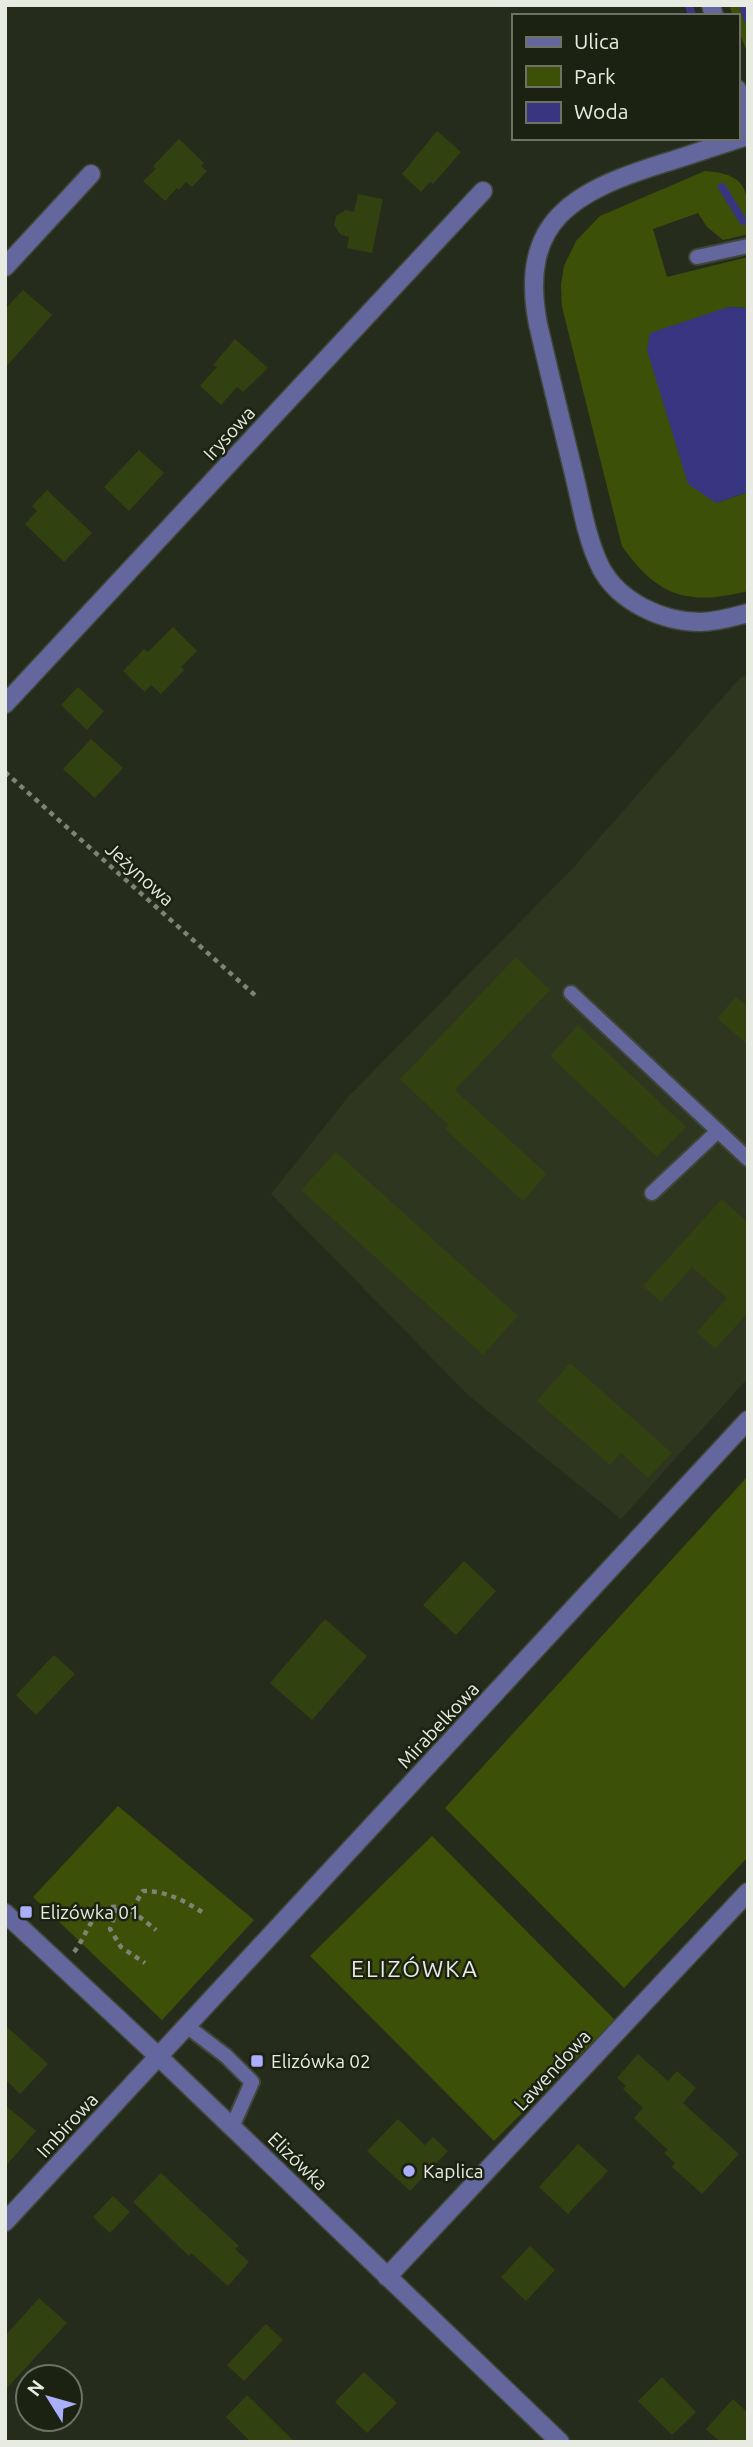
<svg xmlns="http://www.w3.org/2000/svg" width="753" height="2447" font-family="Ubuntu,sans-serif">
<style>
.built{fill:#2e3620}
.green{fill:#3c5107}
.water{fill:#383581}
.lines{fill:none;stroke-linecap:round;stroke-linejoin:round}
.stream{stroke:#383581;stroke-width:8}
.building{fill:#31410f}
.service-casing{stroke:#414738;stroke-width:18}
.minor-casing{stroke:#414738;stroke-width:21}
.tertiary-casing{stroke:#414738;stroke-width:21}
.path{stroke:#7e8376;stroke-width:4.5;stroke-dasharray:5 5;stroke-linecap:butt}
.service{stroke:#64679d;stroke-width:14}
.minor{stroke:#64679d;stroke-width:18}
.tertiary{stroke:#64679d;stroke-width:18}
.poi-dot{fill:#abaffb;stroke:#1c2212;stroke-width:2.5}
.labels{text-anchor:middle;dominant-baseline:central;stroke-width:5;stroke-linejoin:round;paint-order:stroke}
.street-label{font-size:19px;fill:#e7ebe1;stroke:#1c2212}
.poi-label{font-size:19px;fill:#e7ebe1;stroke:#1c2212;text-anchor:start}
.quarter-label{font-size:23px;letter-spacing:2px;fill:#e7ebe1;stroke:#1c2212}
</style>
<rect width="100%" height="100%" fill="#262c1c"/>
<polygon class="built" points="748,675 748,1378 621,1519 468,1395 271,1194 348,1097 573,868 741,677"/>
<g class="green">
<polygon points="729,5 748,5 748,54 737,27 737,16 733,16"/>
<path d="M 705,171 C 751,174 748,194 748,232 L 745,235 L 723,240 L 707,227 L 698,213 L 653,229 L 667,277 L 748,257 L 748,308 L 727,307 L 716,503 L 748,492 L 748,591 C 688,606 658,597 622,546 L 562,307 L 561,285 L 564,266 L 576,241 L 600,216 Z"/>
<polygon points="748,1476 748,1857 624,1988 445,1808"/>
<polygon points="118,1806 254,1920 162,2020 33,1897"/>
<polygon points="432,1836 615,2020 494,2141 310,1956"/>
</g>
<polygon class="water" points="728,307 748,308 748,492 716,503 688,484 647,350 650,333"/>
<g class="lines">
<g class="stream">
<polyline points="689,5 692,16"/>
<polyline points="743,5 748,20"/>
<polyline points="722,187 743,221"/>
</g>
</g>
<g class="building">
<polygon points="437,131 461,152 433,184 430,182 421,192 402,174"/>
<polygon points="179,139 204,163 201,166 207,171 192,187 186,182 179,190 177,188 165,201 143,181 156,169 153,166"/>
<polygon points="358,194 383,199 372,253 347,248 349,237 341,235 334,225 336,216 346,210 354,212"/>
<polygon points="23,290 52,315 5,368 5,309"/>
<polygon points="235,339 268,368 243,392 237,387 221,405 200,386 217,367 213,365"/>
<polygon points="139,450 164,473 129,511 104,487"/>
<polygon points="47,490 92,533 64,562 25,524 37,511 32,506"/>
<polygon points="173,627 197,651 181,667 184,670 161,694 151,685 145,692 123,671 144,649 148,652"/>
<polygon points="78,687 104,711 87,730 61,705"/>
<polygon points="91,739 123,768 95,798 63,769"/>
<polygon points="516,957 550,990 455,1090 547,1174 523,1201 445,1129 448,1125 400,1079"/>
<polygon points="736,997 748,1007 748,1045 717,1018"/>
<polygon points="578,1025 686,1127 657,1157 550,1056"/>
<polygon points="336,1152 518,1316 483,1355 301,1190"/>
<polygon points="722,1199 748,1223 748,1317 746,1315 715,1349 697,1332 727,1298 692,1267 661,1302 643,1286"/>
<polygon points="570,1363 672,1453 648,1478 621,1453 610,1465 537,1401"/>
<polygon points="464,1561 496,1591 456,1635 423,1605"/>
<polygon points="325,1619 367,1656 312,1720 270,1683"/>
<polygon points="54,1655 75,1674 36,1715 16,1695"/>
<polygon points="5,2025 48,2064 20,2094 5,2079"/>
<polygon points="638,2054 668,2081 677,2071 696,2088 683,2103 739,2154 702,2194 672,2167 675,2163 664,2153 668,2150 634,2118 643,2108 623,2089 626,2086 617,2078"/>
<polygon points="5,2105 36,2131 5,2167"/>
<polygon points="398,2119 425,2145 433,2137 448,2151 410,2191 367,2151"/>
<polygon points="578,2144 608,2171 568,2214 539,2187"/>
<polygon points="161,2173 239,2246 235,2249 249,2262 228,2286 191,2253 189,2256 133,2202"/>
<polygon points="113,2196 130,2212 110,2233 93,2217"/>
<polygon points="530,2246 555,2270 526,2301 501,2277"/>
<polygon points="39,2298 67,2323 5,2390 5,2336"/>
<polygon points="266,2324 283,2340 244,2381 227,2365"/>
<polygon points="364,2372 397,2403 367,2433 335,2402"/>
<polygon points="662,2377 696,2412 672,2435 638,2401"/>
<polygon points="247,2395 295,2442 251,2442 226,2417"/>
<polygon points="733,2399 748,2413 748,2442 720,2442 706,2429"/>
</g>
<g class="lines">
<defs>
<g id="service">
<polyline points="697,257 748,246"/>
<polyline points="571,993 748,1159"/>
<polyline points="652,1193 718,1131"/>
<polyline points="188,2027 226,2056 252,2082 232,2127"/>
</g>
<g id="minor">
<path d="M 748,136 C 719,145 690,155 661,164 C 575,191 518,220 538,324 C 549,372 561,421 573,470 C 581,502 586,538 601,568 C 619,602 663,622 700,622 C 717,622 732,617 748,613"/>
<polyline points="5,267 91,174"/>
<polyline points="5,704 483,191"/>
<polyline points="5,1913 159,2057 560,2442"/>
<polyline points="5,2222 748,1420"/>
<polyline points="387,2277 748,1892"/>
</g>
<g id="tertiary">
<polyline points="711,5 714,16"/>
<polyline points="737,89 748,124"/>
</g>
</defs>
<use href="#service" class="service-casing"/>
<use href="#minor" class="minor-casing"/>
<use href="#tertiary" class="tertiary-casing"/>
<g class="path">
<polyline points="5,772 257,997"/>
<polyline points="117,1908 110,1929 121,1947 145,1963"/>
<path d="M 132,1909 L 143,1891 C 166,1891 183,1900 202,1912"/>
<path d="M 74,1952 C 81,1943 85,1933 91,1923 C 112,1891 135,1913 156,1930"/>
</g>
<use href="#service" class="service"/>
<use href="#minor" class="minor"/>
<use href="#tertiary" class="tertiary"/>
</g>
<g class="poi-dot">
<rect x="19" y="1905" width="14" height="14" rx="3.5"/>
<rect x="250" y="2054" width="14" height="14" rx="3.5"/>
<circle cx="409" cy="2171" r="7"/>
</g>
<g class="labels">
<g class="street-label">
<text transform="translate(229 433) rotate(-47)">Irysowa</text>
<text transform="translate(140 874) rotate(42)">Jeżynowa</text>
<text transform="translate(438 1725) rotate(-47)">Mirabelkowa</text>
<text transform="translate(552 2070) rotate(-47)">Lawendowa</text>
<text transform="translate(67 2125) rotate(-47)">Imbirowa</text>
<text transform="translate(298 2161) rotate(44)">Elizówka</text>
</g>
<g class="poi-label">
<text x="40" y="1912">Elizówka 01</text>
<text x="271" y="2061">Elizówka 02</text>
<text x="423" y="2171">Kaplica</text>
</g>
<g class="quarter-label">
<text x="415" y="1968">ELIZÓWKA</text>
</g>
</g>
<rect width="753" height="2447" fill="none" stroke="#e7ebe1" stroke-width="14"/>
<rect x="512" y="14" width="228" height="126" fill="#1c2212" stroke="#6d7265" stroke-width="2"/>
<rect x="526" y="37" width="35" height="10" fill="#64679d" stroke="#6d7265" stroke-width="2"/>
<text x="574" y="49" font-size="21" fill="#e7ebe1">Ulica</text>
<rect x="526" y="66" width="35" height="21" fill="#3c5107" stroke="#6d7265" stroke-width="2"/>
<text x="574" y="84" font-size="21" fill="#e7ebe1">Park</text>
<rect x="526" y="102" width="35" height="21" fill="#383581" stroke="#6d7265" stroke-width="2"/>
<text x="574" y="119" font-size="21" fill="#e7ebe1">Woda</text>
<g transform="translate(49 2398) rotate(307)"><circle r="33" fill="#1c2212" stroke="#6d7265" stroke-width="2"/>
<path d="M0-5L12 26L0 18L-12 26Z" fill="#abaffb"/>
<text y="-10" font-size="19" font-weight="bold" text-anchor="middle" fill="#e7ebe1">N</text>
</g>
</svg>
